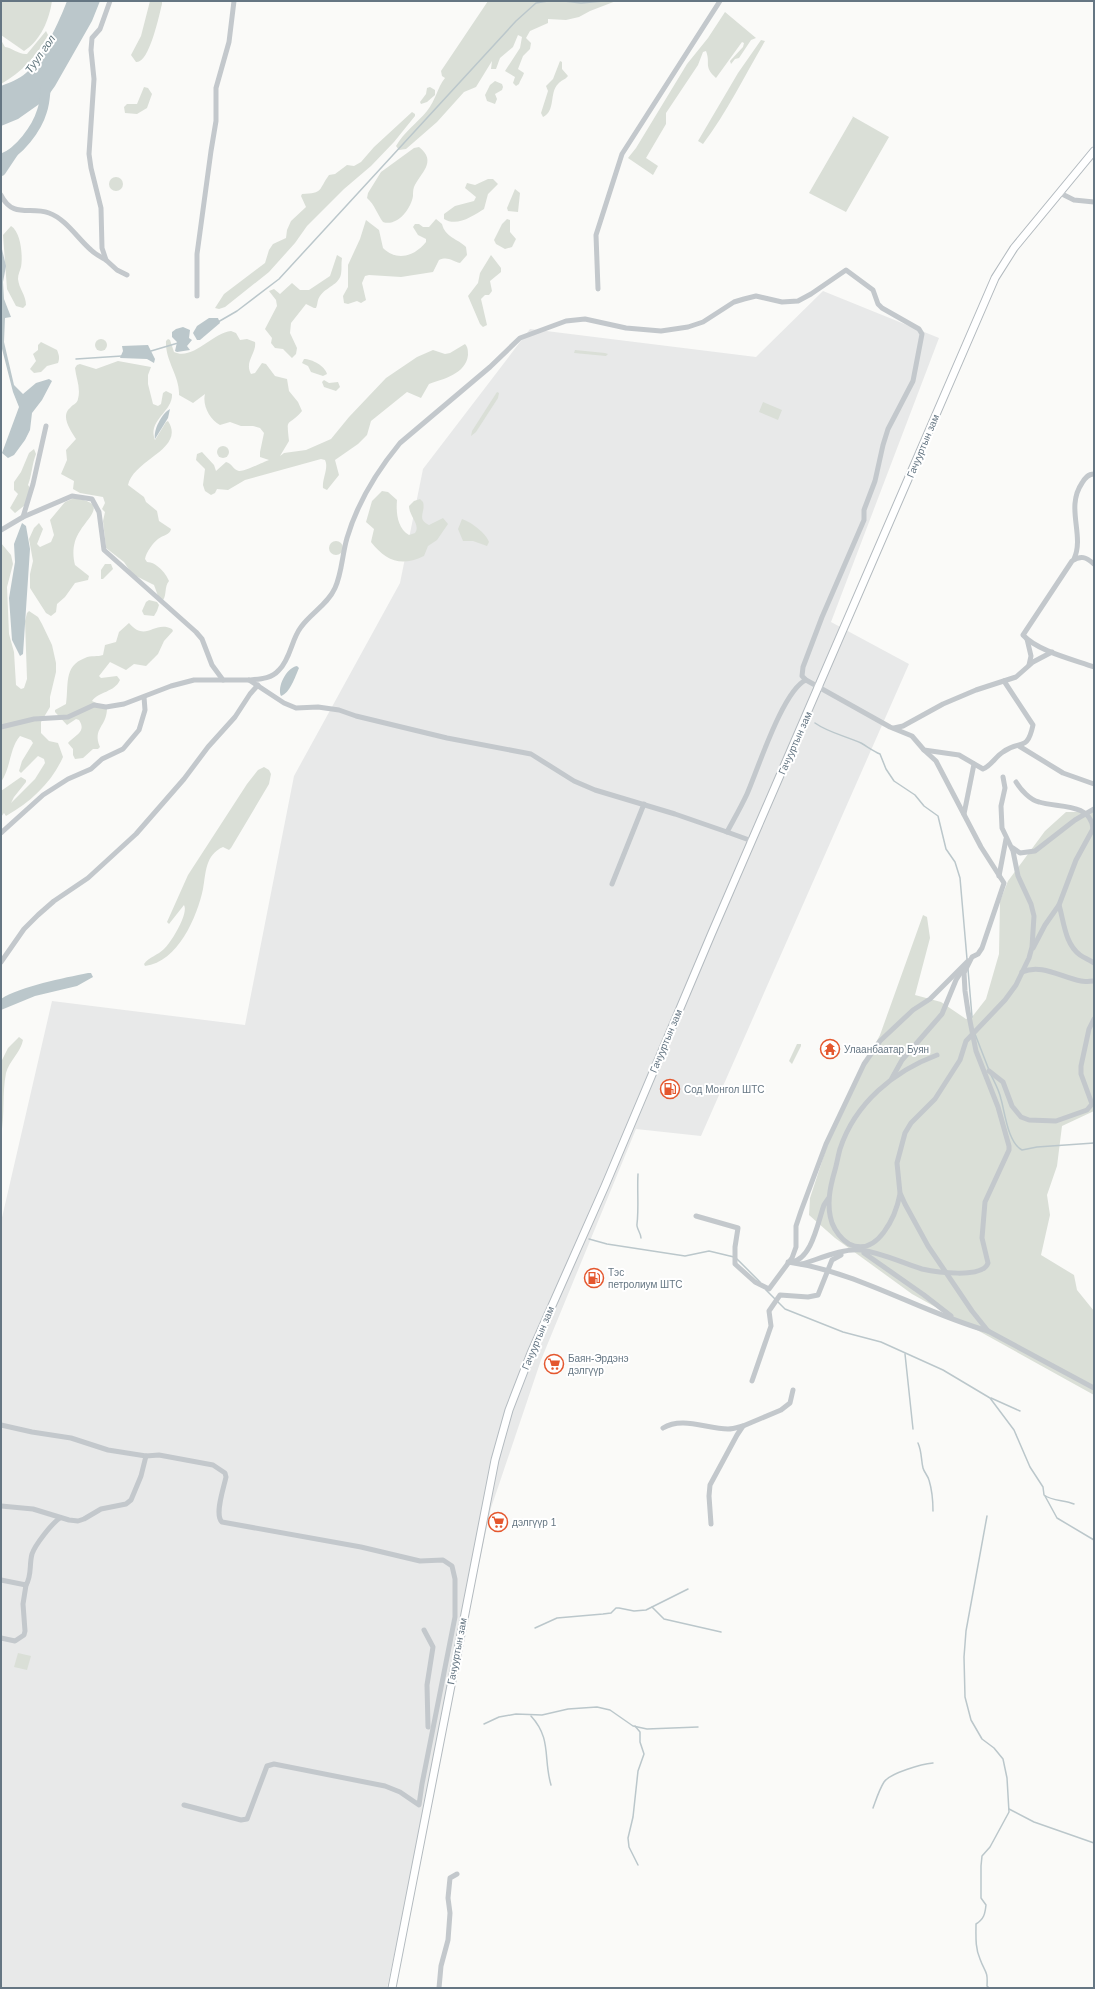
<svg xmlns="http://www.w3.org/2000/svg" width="1095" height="1989" font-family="Helvetica,sans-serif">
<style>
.built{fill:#e8e9e9}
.green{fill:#dadfd7}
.water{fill:#bbc7cb}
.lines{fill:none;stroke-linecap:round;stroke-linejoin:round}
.stream{stroke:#bbc7cb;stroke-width:1.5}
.river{stroke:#bbc7cb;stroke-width:10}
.secondary-casing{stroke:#b3babf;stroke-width:9}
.minor{stroke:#c3c8cc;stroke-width:5}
.secondary{stroke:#fff;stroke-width:7}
.labels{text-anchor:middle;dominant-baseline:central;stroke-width:4;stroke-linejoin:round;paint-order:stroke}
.street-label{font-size:10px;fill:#657683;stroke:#fff}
.poi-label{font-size:10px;fill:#657683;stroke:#fff;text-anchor:start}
.water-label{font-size:11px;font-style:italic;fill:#60757c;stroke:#fff}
</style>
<rect width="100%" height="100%" fill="#fafaf8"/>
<polygon class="built" points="823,291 939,338 831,622 909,664 701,1136 636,1129 541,1360 491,1508 387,1988 1,1988 1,1222 52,1001 245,1025 294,776 400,583 423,469 530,329 756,357"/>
<g class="green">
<path d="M 1,1 L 52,1 C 49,20 41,40 24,51 L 1,35 Z"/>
<path d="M 150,1 L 162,1 L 162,4 C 159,16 149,64 136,62 L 131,55 L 141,36 Z"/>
<path d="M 488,1 L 616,1 L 590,11 L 579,17 L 566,20 L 548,19 L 548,23 L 530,31 L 526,38 L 531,43 L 530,49 L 523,56 L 518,69 L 524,73 C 523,77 520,80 519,84 L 516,86 L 513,83 L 515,77 L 505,71 L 520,48 L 522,37 L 518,35 L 513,47 L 500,58 L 496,69 L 491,69 L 492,61 L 476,87 L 464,92 L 437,122 L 406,149 L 399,150 L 396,146 C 404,132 417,123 427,111 C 436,100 437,88 445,78 L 442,76 L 441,71 Z"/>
<path d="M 725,12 L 756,38 L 751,40 L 739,58 L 735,59 L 731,64 L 730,61 L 743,47 L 744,43 L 742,42 L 716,78 C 703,66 711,64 706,51 L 703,52 L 698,65 L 666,113 L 666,124 L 646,158 L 658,166 L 653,175 L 628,158 L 636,148 L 687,64 L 708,38 Z"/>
<path d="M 46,31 L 48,35 C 37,56 22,72 1,84 L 1,40 L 5,47 C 13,48 19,55 27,54 Z"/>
<path d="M 761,40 L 765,41 C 745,75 727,112 703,144 L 698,141 L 738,73 Z"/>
<path d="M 560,61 L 562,62 L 562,69 L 568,76 C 565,80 561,80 558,84 C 549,93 556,111 543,117 L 541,113 L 548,91 L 546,86 L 553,79 Z"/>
<polygon points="495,81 502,84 503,87 502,90 495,94 497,99 495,104 487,101 485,95 490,85"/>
<polygon points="144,87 148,88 152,94 147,108 137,114 125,113 124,107 127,104 137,104"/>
<polygon points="430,87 435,90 435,95 427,102 421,104 420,102 426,94 427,88"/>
<path d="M 412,112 L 415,114 L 415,116 L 394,142 L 371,166 L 344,189 L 307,226 L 295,243 L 269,272 L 225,307 L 219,309 L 215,308 L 224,294 L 265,263 L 269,250 L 273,244 L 286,238 L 287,230 L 291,221 L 306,207 L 301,196 L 302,194 C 324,193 318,190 329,175 L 335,174 L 347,165 L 354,166 L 361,162 L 374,147 Z"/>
<polygon points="852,116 889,137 846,212 809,193 853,117"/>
<path d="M 419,147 C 438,162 420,173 414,187 C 413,190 413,193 413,196 C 411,209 397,227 383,222 C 377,214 375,205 367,198 L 368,193 L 381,172 L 414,148 Z"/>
<circle cx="116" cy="184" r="7"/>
<path d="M 488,179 L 493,179 L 498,184 L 488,194 L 484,209 C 473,216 457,227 444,219 L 444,214 L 455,206 L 474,201 L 476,197 L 465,188 L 467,183 L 475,185 Z"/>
<polygon points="515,189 520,193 518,212 508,211 507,208"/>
<polygon points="507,219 510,220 510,232 516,239 512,247 505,249 496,244 494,240 502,224"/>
<path d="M 366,220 L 379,230 L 383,248 C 397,262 415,256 426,242 L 426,239 L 418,235 L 413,227 L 415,224 L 419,224 L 423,227 L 429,227 L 436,219 L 442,224 C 445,237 458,239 466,247 L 467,255 L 460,263 C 452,261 448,256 439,260 L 433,272 L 401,277 L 369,275 L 365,276 L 362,283 L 366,300 L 361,303 L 357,301 L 348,304 L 344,303 L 343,296 L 348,287 L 348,265 L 360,239 Z"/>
<path d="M 11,226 C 21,232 23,256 21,267 C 20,271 18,274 18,279 C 19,289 26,295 26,305 L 23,308 L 16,306 L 7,289 L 3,235 Z"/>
<path d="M 337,255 L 342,258 C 341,263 342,269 341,274 C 339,285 326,287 320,296 C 317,300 318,304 316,308 L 314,308 L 306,304 L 291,323 L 290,333 L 297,348 L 296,354 L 292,358 L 283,349 L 275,348 L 271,343 L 272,338 L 265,329 L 277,306 L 276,300 L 269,291 L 274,289 L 280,294 L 292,283 L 300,290 L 309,290 L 330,276 Z"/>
<polygon points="491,255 501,268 501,272 490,281 492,291 489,295 485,295 481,299 487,325 483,327 480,324 468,296 478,283 480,273"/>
<path d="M 231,331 L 236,333 L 240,340 L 247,339 L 255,342 C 257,353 244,362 251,374 L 255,373 L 262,363 L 266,364 L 275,376 L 287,379 L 289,391 L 298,402 L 302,411 C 288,428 286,415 289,441 L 280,456 L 284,453 L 306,450 L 331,439 L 349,417 L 386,378 L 417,357 L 433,350 L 445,354 L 450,353 L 465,344 C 468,347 468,351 468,355 C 466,374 443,379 429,384 L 421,398 L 407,392 L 371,421 L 367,435 L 358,444 L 335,460 L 339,475 L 327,490 L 323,488 C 322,479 329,468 325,460 L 321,459 L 245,480 L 228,490 L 217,489 L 215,493 L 211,495 L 205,491 L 203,485 L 205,469 L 196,460 L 197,454 L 202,452 L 214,465 L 216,471 L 226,462 C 232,463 233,470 239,471 C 244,472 263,462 269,460 L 260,457 L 260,452 L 264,433 L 260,428 L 253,426 L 241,426 L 230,422 L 220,425 C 210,420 202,405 205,394 L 193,403 L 179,395 C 180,376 165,361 166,341 L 168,339 L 170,340 L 174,352 C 193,361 212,333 231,331 Z"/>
<circle cx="101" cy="345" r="6"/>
<path d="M 41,342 L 57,350 C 59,355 60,358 58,363 L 47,366 L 41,372 L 34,373 L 30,369 L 36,361 L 33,354 L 38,350 L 38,345 Z"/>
<polygon points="575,350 605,353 608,354 606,356 574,353"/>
<path d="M 304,359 C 312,359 325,366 327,374 L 323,376 L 311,372 L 308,366 L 302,363 Z"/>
<path d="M 118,361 L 151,367 L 148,375 L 148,384 L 153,404 L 158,406 L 161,404 L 163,393 L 166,391 L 172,394 C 173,412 147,420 155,440 L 166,422 L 168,421 C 186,449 134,459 128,485 L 144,497 L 146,502 L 157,511 L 159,521 L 171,529 C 170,535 163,535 158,539 C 153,543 146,552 145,559 L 147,562 C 156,562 166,573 169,581 C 164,587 167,595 163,600 L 158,596 L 154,585 L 132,574 L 124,562 L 106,548 L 103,521 L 105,512 L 102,509 L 105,503 L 103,497 L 80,493 L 73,489 L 74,481 L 61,474 L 67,460 L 66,450 L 76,439 C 71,431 60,416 70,408 C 73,404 77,404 78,399 C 81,388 76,378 75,368 L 77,365 L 80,364 L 96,369 Z"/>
<polygon points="324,380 329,383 338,382 340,387 336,391 324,387 322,382"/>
<polygon points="497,392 499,393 498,398 476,432 471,436 472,431"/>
<polygon points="763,402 782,410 778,420 759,412"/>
<circle cx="223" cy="452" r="6"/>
<path d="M 34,449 L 36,454 C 32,464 32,474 28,485 L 30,488 L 25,505 L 15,513 L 10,508 L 18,494 L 14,490 L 14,482 L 21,472 L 29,453 Z"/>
<path d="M 382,491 L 388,492 L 397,500 C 396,512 397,528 409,535 L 415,533 C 421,525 409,516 409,506 L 414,501 L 420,499 L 423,502 C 426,512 416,519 429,525 L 443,518 L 448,524 L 437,540 L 428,546 L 424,556 C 401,567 386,561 371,542 L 374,529 L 366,522 L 372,501 Z"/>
<path d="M 74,498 C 108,503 90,515 80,531 C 73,541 72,554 75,565 L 89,576 L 88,580 L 75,583 L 65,597 L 57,604 L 56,612 L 51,616 L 46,613 L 30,588 L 30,574 L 33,561 L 29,539 L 34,528 L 39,523 L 43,529 L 37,544 L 40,547 L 51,542 L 54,535 L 50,520 L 65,502 Z"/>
<path d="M 462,519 C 471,522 486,533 489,542 L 487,546 L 473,541 L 463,541 L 458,529 Z"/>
<circle cx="336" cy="548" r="7"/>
<path d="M 1,543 L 11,555 L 13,564 L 7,587 L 9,634 L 14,652 L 16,685 L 21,689 L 24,688 L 27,679 L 25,621 L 27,613 L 29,611 L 38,617 L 42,624 L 52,645 L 56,663 L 56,672 L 50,697 L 50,707 L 41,722 L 41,733 L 49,741 L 58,743 L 63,757 C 52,782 31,802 6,816 L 4,813 L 1,817 L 1,791 L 21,777 L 26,780 L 26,782 L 14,797 L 11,803 L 35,779 L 45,763 L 44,759 L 38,756 L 21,773 L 19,771 L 22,761 L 33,743 L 31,740 L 20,736 C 9,749 11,768 1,782 Z"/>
<polygon points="105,564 111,564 113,569 103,579 101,579 101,570"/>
<polygon points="149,600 157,602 159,605 157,611 154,616 144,615 142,611 146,602"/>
<path d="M 129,623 C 146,643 154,620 172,629 L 173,631 L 164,641 L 158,654 L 146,666 L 134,664 L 126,670 L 110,662 L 99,676 L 101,678 L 117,676 L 120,680 C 115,692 98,692 92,701 L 107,708 C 107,727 92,728 100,747 L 98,749 L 93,749 L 83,758 L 75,759 L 73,755 L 73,749 L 68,743 C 75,735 87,732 79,720 L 76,719 L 67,725 L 55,712 L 55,710 L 66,704 C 69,686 63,666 85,658 C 91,655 98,657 103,655 L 105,645 L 116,642 L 119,632 Z"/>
<path d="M 264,767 L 269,770 L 271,774 L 269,784 L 231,848 L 229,850 L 223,847 C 205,855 206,873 203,889 C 197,917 178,962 145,966 L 144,964 C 149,957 158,955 164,949 C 171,943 189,913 184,905 L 169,924 L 167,922 L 188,875 L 247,784 L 258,770 Z"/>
<polygon points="1066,812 1094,812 1094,1111 1062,1126 1057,1166 1047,1195 1050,1215 1041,1255 1074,1275 1077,1290 1094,1311 1094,1395 912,1294 835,1238 809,1215 810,1198 831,1134 847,1098 880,1035 923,915 927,917 930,938 915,995 941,1002 966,1019 972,1017 986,999 999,954 1000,901 1008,881 1045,831"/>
<path d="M 19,1037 L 23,1040 C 21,1052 9,1061 6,1073 C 2,1094 5,1115 1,1135 L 1,1062 L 8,1048 Z"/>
<polygon points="797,1044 801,1044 801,1046 792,1064 789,1061"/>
<polygon points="18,1653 31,1656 27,1670 14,1667"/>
</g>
<g class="water">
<path d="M 67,1 L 100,1 L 92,21 L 55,86 L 45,100 L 18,119 L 1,126 L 1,86 C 9,83 19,79 26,73 C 41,61 60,20 67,1 Z"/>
<polygon points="1,245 6,266 3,282 4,299 11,317 5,318 4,342 14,385 23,394 36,383 49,379 52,381 42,400 32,413 30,430 25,440 14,455 8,458 2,453 19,407 13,392 1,345"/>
<polygon points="209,318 218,318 220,323 200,340 197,340 193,333 197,326"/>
<polygon points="183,327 190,330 189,338 192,340 187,346 190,350 177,352 175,351 177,342 172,337 172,332 176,329"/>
<polygon points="148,345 155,359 154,363 147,359 120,358 123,351 122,346"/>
<path d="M 170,409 L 168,418 L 155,439 C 153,430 162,413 170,409 Z"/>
<polygon points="22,523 26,526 30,549 23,654 20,656 12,640 9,598 15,562 14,544"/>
<path d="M 297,666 L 299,668 C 295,677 290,693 281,696 C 277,687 286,668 297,666 Z"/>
<path d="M 88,973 L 91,973 L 93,977 L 77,986 L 35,996 L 1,1010 L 1,999 C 21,986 64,978 88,973 Z"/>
</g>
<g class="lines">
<g class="stream">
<polyline points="564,1 581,3 604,1"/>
<polyline points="218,322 237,311 279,279 516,21 536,3 548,1"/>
<polyline points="151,351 178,343"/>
<polyline points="76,359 122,356"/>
<path d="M 815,723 C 829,733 846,736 861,743 C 868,747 873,751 880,754 L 886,769 L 894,781 L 915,795 L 924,806 L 938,816 L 946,849 L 955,862 L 960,878 L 967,959"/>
<polyline points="968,969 972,1017"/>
<polyline points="975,1034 989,1070"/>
<path d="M 991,1075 C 995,1083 999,1090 1001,1099 C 1005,1113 1008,1143 1022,1150 L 1037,1147 L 1094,1143"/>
<path d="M 638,1174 C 637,1191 639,1207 637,1224 C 636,1228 641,1233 641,1238"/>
<polyline points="589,1239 607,1244 685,1256 709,1251 734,1257"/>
<polyline points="737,1259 760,1282"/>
<path d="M 766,1290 L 785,1309 L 843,1332 L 881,1342 L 943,1370 L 990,1398 L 1014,1430 L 1030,1467 L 1043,1487 L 1044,1495 C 1052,1501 1064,1500 1074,1504"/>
<polyline points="905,1354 913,1429"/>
<polyline points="991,1398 1020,1411"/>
<path d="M 918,1443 C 922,1452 921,1460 923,1468 C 924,1472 928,1476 929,1480 C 932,1490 933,1501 933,1511"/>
<polyline points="1045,1496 1057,1518 1094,1540"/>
<path d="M 987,1516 L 966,1631 L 964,1657 L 965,1697 L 971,1720 L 982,1739 L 994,1748 L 1003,1759 L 1007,1778 L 1009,1812 L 990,1847 L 982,1856 L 981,1866 L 981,1898 L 986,1905 C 985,1914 984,1919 976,1924 C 976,1936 975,1948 980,1959 C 985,1973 988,1970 987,1986 L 989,1988"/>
<polyline points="652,1607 664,1619 721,1632"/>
<polyline points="535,1628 557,1618 603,1614 611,1613 616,1608 619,1608 634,1611 646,1610 688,1589"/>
<path d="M 531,1716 C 552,1739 543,1758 551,1785"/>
<polyline points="484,1724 499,1717 516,1714 542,1715 568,1709 597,1707 610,1710 633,1726 647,1729 698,1727"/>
<polyline points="635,1726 640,1732 640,1742 644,1754 638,1771 633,1817 628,1838 629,1847 638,1865"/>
<path d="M 873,1808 C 876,1800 879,1790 884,1782 C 890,1773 922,1764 933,1763"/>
<polyline points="1009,1809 1034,1822 1094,1843"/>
</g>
<g class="river">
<path d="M 1,159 C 19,153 37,128 42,111 C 45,103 45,94 46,86"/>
<polyline points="1,171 13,153"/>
</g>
<defs>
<polyline id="secondary" points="392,1988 495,1460 509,1410 531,1353 605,1186 711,935 995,278 1014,248 1094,151"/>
</defs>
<use href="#secondary" class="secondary-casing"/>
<g class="minor">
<polyline points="110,1 100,29 92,38 91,50 94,79 89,154 91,168 101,208 102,248 106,260 117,270 127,275"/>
<polyline points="1060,193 1074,200 1094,202"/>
<path d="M 1,195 C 13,219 30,206 49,213 C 66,219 78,239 91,250 C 95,254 101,257 106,260"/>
<polyline points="598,289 596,235 622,154 720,1"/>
<polyline points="197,296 197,254 211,151 216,121 216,88 229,42 234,1"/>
<path d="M 46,426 L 33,484 L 23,517 L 72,496 L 92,499 L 99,512 L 104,550 L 196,632 L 202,639 L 212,665 L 223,680 L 249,680 L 284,703 L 296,708 L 318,707 L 339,710 L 356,716 L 447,738 L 531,754 L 574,781 L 595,790 L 675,814 L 727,832 C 734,819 741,807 747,794 C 758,769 783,690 806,680"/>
<polyline points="1,530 23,517"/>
<path d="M 1074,559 C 1085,535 1065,508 1082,483 C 1085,478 1088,474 1094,474"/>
<path d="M 1094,564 C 1086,557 1081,555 1072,561 L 1023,635 C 1037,651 1075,660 1094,667"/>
<polyline points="1027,639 1031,656 1029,665"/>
<path d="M 249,680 C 260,679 271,679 279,670 C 291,658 291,640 301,627 C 311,613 328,604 335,588 C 342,573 342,555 347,538 C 357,504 377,471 400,443 L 490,367 L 520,338 L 566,321 L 585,319 L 626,328 L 661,331 L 688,327 L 703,322 L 734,302 L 744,299 L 756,296 L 782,302 L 798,301 L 811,294 L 846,270 L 873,290 L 878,304 L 882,308 L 919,329 L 922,334 L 913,381 L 888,429 L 883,445 L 875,481 L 864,510 L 864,520 L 822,617 L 803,667 L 802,676 L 806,680 L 890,727 L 912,736 L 924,750 L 959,755 L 983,769 C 991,766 995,757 1003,752 C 1020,739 1027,753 1033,725 L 1004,681"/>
<polyline points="1,727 34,719 68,717 94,705 106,707 124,704 171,686 194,680 223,680"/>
<polyline points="894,728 903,726 943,704 976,690 1016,677 1033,662 1052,652"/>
<polyline points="1019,746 1063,773 1094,784"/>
<polyline points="1003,777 1005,788 1001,806 1002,828 1013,851 1018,876 1031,904 1034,916 1032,947 1029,958 1016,985 1005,1000 966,1041 960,1060 935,1099 911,1123 905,1133 897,1163 900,1193 905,1204 928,1246 972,1311 988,1331 1094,1388"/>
<path d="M 1016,782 C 1021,790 1030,800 1039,802 C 1057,808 1091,802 1093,829"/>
<polyline points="964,814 974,764"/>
<polyline points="727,832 752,841"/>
<polyline points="1,833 43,795 68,779 91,769 102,759 123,749 139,730 145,710 144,697"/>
<polyline points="1013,848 1020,853 1035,851 1075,820 1094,809"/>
<polyline points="999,876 1006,839"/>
<polyline points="612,884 644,804"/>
<path d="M 1059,905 C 1064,922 1065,944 1080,955 C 1084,958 1090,960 1094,963"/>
<polyline points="1033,948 1045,925 1059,905 1076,860 1094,827"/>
<polyline points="1,962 24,929 38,915 54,901 88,878 136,834 184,779 208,747 235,717 250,694 258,685"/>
<path d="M 1022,972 C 1042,963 1062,978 1081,981 C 1085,982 1090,981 1094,981"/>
<polyline points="989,1071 1003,1082 1012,1106 1021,1117 1029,1120 1056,1121 1087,1110 1092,1104 1081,1074 1081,1066 1089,1029 1094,1019"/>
<polyline points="892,1078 902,1060 942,1014 956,980 963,969"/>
<path d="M 900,1194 C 896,1215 878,1258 849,1244 C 842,1240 835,1231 832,1223 C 826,1205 830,1187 835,1170 C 837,1163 838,1156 840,1149 C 855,1103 894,1071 937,1055"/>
<polyline points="696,1216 738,1228 735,1247 735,1264 755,1282 769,1289 792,1258 796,1247 796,1226 801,1211 826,1144 864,1064 880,1041 913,1010 930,999 968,961"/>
<polyline points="864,1253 924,1295 951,1316"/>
<path d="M 788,1262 C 859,1272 920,1312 988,1331"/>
<path d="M 791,1262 C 812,1260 818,1221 824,1205 L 828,1199"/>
<path d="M 802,1264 C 819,1259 843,1248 861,1250 C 883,1253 902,1263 922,1269 C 935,1272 983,1279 988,1263 L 982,1238 L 985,1202 L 1009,1150 L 1009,1146 L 998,1107 L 976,1051 L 968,1011 L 965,991 L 964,973 L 972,957 L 978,954 L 982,948 L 1004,883 L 981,847 L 936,761 L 924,750"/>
<polyline points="752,1381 771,1326 769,1311 780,1295 808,1297 818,1295 832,1260 841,1255"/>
<path d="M 1,1425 L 32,1432 L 71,1438 L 108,1450 L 146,1456 L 159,1455 L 213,1465 L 225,1473 L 226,1477 C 224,1487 214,1515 222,1522 L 361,1547 L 420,1561 L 443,1560 L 452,1566 L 455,1579 L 455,1617 L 422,1784 L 419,1805 L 400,1792 L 385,1786 L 274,1764 L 267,1766 L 247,1819 L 241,1820 L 184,1805"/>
<path d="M 663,1428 C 682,1416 707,1429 728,1429 C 733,1429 739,1427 743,1426"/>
<polyline points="1,1506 33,1509 69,1520 78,1521 84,1519 101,1509 126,1504 131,1500 141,1476 146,1456"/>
<polyline points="711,1524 709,1496 710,1485 737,1435 743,1426 781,1410 790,1403 793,1390"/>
<path d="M 1,1580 L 26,1585 C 32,1576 29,1565 32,1554 C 35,1545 52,1523 60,1518"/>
<polyline points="424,1630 433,1647 427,1685 428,1727"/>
<polyline points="1,1638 15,1641 24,1635 25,1631 23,1604 26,1585"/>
<polyline points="439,1988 441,1966 448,1940 450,1913 448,1898 450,1878 457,1874"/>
</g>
<use href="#secondary" class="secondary"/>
</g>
<defs>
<symbol id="temple-ring" viewBox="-11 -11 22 22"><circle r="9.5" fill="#fff" stroke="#e4572e" stroke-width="1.5"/><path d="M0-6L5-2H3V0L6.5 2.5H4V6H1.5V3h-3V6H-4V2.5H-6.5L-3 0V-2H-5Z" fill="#e4572e"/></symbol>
<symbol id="fuel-ring" viewBox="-11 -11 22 22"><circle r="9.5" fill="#fff" stroke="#e4572e" stroke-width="1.5"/><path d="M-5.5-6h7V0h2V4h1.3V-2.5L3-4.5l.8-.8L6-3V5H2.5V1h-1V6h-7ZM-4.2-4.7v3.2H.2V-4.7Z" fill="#e4572e"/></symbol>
<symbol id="supermarket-ring" viewBox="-11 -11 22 22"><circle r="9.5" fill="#fff" stroke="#e4572e" stroke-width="1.5"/><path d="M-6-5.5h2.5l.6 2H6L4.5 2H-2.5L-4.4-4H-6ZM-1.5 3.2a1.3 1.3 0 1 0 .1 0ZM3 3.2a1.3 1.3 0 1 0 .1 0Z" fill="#e4572e"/></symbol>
</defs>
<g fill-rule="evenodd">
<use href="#temple-ring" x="819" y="1038" width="22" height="22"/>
<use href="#fuel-ring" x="659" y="1078" width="22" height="22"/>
<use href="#fuel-ring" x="583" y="1267" width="22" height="22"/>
<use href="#supermarket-ring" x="543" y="1353" width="22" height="22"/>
<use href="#supermarket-ring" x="487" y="1511" width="22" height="22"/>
</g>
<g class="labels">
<g class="street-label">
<text transform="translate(923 446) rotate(-67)">Гачууртын зам</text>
<text transform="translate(795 743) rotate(-66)">Гачууртын зам</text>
<text transform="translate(666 1041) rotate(-67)">Гачууртын зам</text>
<text transform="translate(538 1338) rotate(-67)">Гачууртын зам</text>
<text transform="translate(457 1651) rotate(-79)">Гачууртын зам</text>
</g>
<g class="poi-label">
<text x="844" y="1049">Улаанбаатар Буян</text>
<text x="684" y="1089">Сод Монгол ШТС</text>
<text x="608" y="1272">Тэс<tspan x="608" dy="12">петролиум ШТС</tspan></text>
<text x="568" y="1358">Баян-Эрдэнэ<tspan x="568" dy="12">дэлгүүр</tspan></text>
<text x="512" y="1522">дэлгүүр 1</text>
</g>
<g class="water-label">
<text transform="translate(40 54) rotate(-55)">Туул гол</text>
</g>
</g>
<rect width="1095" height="1989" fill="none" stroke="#657683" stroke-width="4"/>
</svg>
